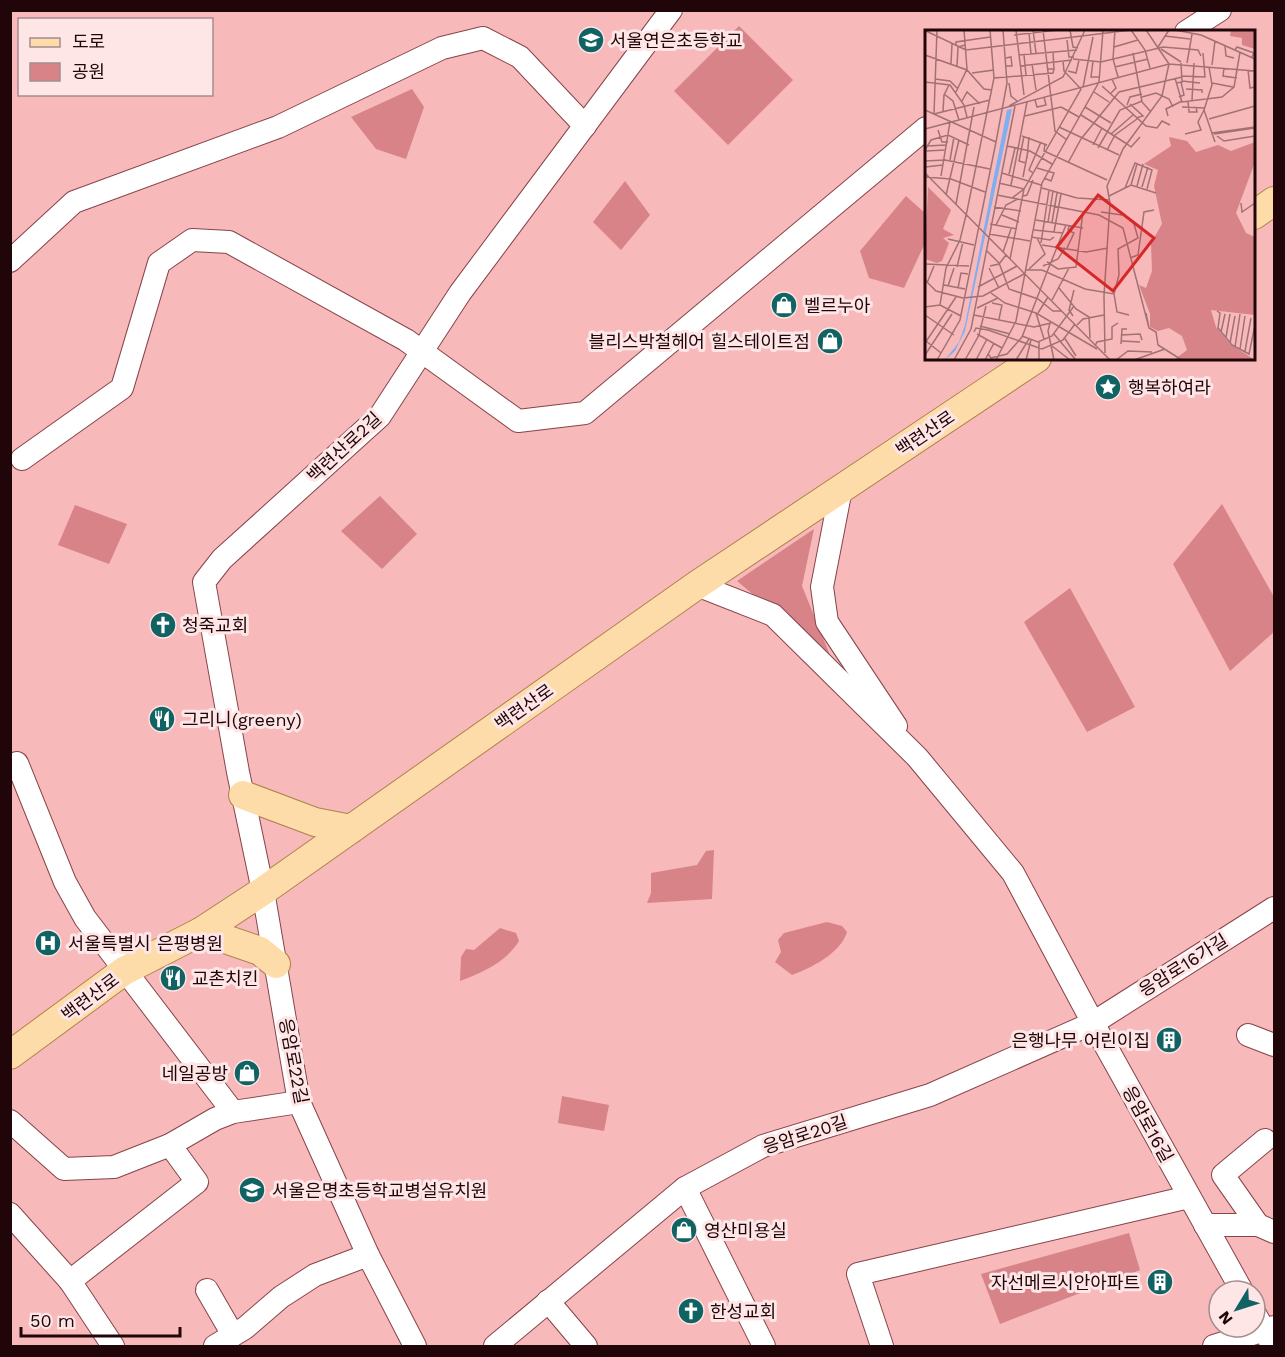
<svg xmlns="http://www.w3.org/2000/svg" width="1285" height="1357" font-family="'Work Sans','Noto Sans KR',sans-serif">
<style>
.green{fill:#d78388}
.lines{fill:none;stroke-linecap:round;stroke-linejoin:round}
.minor-casing{stroke:#874449;stroke-width:24}
.major-casing{stroke:#af824d;stroke-width:30}
.minor{stroke:#fff;stroke-width:22}
.major{stroke:#fddcaa;stroke-width:28}
.labels{text-anchor:middle;dominant-baseline:central;stroke-width:6;stroke-linejoin:round;paint-order:stroke}
.poi-label{font-size:18px;fill:#200609;stroke:#fee5e6;text-anchor:start}
.street-label{font-size:18px;fill:#200609;stroke:#fee5e6}
.inset-river{fill:none;stroke:#7faff1;stroke-width:3}
.inset-road{fill:none;stroke:#a27174;stroke-width:1.5}
.view{fill:#d62828;fill-opacity:0.15;stroke:#d62828;stroke-width:3}
.inset-edge{fill:none;stroke:#200609;stroke-width:3}
</style>
<rect width="100%" height="100%" fill="#f8b9bb"/>
<g class="green">
<polygon points="739,26 793,80 728,145 674,91"/>
<polygon points="412,89 424,107 406,159 376,149 351,117"/>
<polygon points="625,181 650,215 621,250 593,222"/>
<polygon points="906,196 926,214 926,241 904,288 869,278 860,251"/>
<polygon points="380,496 417,534 382,569 341,531"/>
<polygon points="1222,504 1274,597 1274,632 1230,671 1173,564"/>
<polygon points="75,505 127,524 109,564 58,545"/>
<polygon points="814,529 802,586 832,660 737,581"/>
<polygon points="1070,588 1135,707 1087,732 1024,622"/>
<polygon points="714,850 712,899 647,903 651,893 651,873 697,865 706,851"/>
<path d="M 827,922 L 842,926 L 847,932 C 841,953 811,968 792,975 L 775,962 L 781,952 L 778,940 L 784,933 Z"/>
<path d="M 500,928 L 516,933 L 519,941 C 506,962 482,973 460,981 L 461,957 L 466,949 L 474,950 Z"/>
<polygon points="562,1096 609,1105 604,1131 558,1123"/>
<polygon points="1129,1233 1140,1270 1000,1324 981,1274"/>
</g>
<g class="lines">
<defs>
<g id="minor">
<polyline points="1186,32 1220,10"/>
<polyline points="10,261 74,202 278,127 442,48 483,38 520,57 585,126"/>
<polyline points="22,459 122,388 159,263 192,240 229,242 406,340 518,421 585,413 926,128"/>
<polyline points="841,489 822,587 827,622 896,726"/>
<polyline points="697,585 773,615 917,757 1013,873 1093,1023 1242,1291"/>
<polyline points="17,763 65,882 85,918 233,1112"/>
<polyline points="1248,1035 1274,1045"/>
<polyline points="10,1121 64,1169 114,1167 170,1145 215,1119 233,1112 299,1102"/>
<polyline points="685,1188 764,1346"/>
<polyline points="10,1214 70,1281 113,1346"/>
<polyline points="1205,1225 1258,1225 1274,1232"/>
<polyline points="1258,1225 1223,1175 1265,1140"/>
<polyline points="70,1281 197,1182 170,1145"/>
<polyline points="207,1290 233,1335"/>
<polyline points="548,1301 586,1346"/>
<polyline points="1255,1314 1273,1346"/>
<polyline points="215,1346 245,1328 281,1297 315,1275 368,1255"/>
<polyline points="415,1346 368,1255 299,1102 263,891 238,772 204,582 222,559 380,416 460,293 671,10"/>
<polyline points="495,1346 685,1188 763,1146 930,1095 1093,1023 1274,908"/>
<polyline points="882,1346 858,1274 1189,1197"/>
<polyline points="1214,1346 1274,1327"/>
</g>
<g id="major">
<polyline points="1254,215 1274,201"/>
<polyline points="243,795 315,822 351,829"/>
<polyline points="202,931 260,951 276,964"/>
<polyline points="10,1055 124,971 202,931 263,891 697,585 1037,358"/>
</g>
</defs>
<use href="#minor" class="minor-casing"/>
<use href="#major" class="major-casing"/>
<use href="#minor" class="minor"/>
<use href="#major" class="major"/>
</g>
<defs>
<symbol id="school-disc" viewBox="-11 -11 22 22"><circle r="9.5" fill="#116263" stroke="#fee5e6"/><path d="M0-5L7-2L0 1L-7-2ZM-4 1L0 2.5L4 1V4Q0 6-4 4Z" fill="#fff"/></symbol>
<symbol id="shop-disc" viewBox="-11 -11 22 22"><circle r="9.5" fill="#116263" stroke="#fee5e6"/><path d="M-5-2.5h2.3a2.7 3.5 0 0 1 5.4 0H5L5.5 6h-11ZM-1.5-2.5h3a1.5 2.3 0 0 0-3 0Z" fill="#fff"/></symbol>
<symbol id="sight-disc" viewBox="-11 -11 22 22"><circle r="9.5" fill="#116263" stroke="#fee5e6"/><path d="M0-6L1.8-2.2L6-1.7L2.9 1.2L3.7 5.4L0 3.3L-3.7 5.4L-2.9 1.2L-6-1.7L-1.8-2.2Z" fill="#fff"/></symbol>
<symbol id="church-disc" viewBox="-11 -11 22 22"><circle r="9.5" fill="#116263" stroke="#fee5e6"/><path d="M-1.2-6h2.4v3.5h3.3v2.4h-3.3V6h-2.4V-.1h-3.3v-2.4h3.3Z" fill="#fff"/></symbol>
<symbol id="restaurant-disc" viewBox="-11 -11 22 22"><circle r="9.5" fill="#116263" stroke="#fee5e6"/><path d="M-5-6h1v4h1v-4h1v4h1v-4h1v5L-1.5 .5V6h-2V.5L-5-1ZM5-6V6H3V1.5H1.5Q1.5-4 5-6Z" fill="#fff"/></symbol>
<symbol id="hospital-disc" viewBox="-11 -11 22 22"><circle r="9.5" fill="#116263" stroke="#fee5e6"/><path d="M-5-5h3v3.5h4V-5h3V5h-3V1.5h-4V5h-3Z" fill="#fff"/></symbol>
<symbol id="building-disc" viewBox="-11 -11 22 22"><circle r="9.5" fill="#116263" stroke="#fee5e6"/><path d="M-4-6H4V6H1V3H-1V6H-4ZM-2.5-4.3h1.7v1.8h-1.7ZM.8-4.3h1.7v1.8H.8ZM-2.5-1h1.7V.8h-1.7ZM.8-1h1.7V.8H.8Z" fill="#fff"/></symbol>
</defs>
<g fill-rule="evenodd">
<use href="#school-disc" x="576" y="25" width="30" height="30"/>
<use href="#shop-disc" x="769" y="290" width="30" height="30"/>
<use href="#shop-disc" x="815" y="326" width="30" height="30"/>
<use href="#sight-disc" x="1093" y="372" width="30" height="30"/>
<use href="#church-disc" x="148" y="610" width="30" height="30"/>
<use href="#restaurant-disc" x="147" y="704" width="30" height="30"/>
<use href="#hospital-disc" x="33" y="928" width="30" height="30"/>
<use href="#restaurant-disc" x="158" y="963" width="30" height="30"/>
<use href="#building-disc" x="1154" y="1025" width="30" height="30"/>
<use href="#shop-disc" x="232" y="1058" width="30" height="30"/>
<use href="#school-disc" x="237" y="1175" width="30" height="30"/>
<use href="#shop-disc" x="669" y="1215" width="30" height="30"/>
<use href="#building-disc" x="1145" y="1267" width="30" height="30"/>
<use href="#church-disc" x="676" y="1296" width="30" height="30"/>
</g>
<g class="labels">
<g class="poi-label">
<text x="610" y="40">서울연은초등학교</text>
<text x="804" y="305">벨르누아</text>
<text x="810" y="341" text-anchor="end">블리스박철헤어 힐스테이트점</text>
<text x="1128" y="387">행복하여라</text>
<text x="182" y="625">청죽교회</text>
<text x="182" y="719">그리니(greeny)</text>
<text x="68" y="943">서울특별시 은평병원</text>
<text x="192" y="978">교촌치킨</text>
<text x="1150" y="1040" text-anchor="end">은행나무 어린이집</text>
<text x="228" y="1073" text-anchor="end">네일공방</text>
<text x="272" y="1190">서울은명초등학교병설유치원</text>
<text x="704" y="1230">영산미용실</text>
<text x="1140" y="1282" text-anchor="end">자선메르시안아파트</text>
<text x="710" y="1311">한성교회</text>
</g>
<g class="street-label">
<text transform="translate(925 433) rotate(-34)">백련산로</text>
<text transform="translate(344 447) rotate(-43)">백련산로2길</text>
<text transform="translate(524 707) rotate(-35)">백련산로</text>
<text transform="translate(1183 965) rotate(-32)">응암로16가길</text>
<text transform="translate(90 997) rotate(-37)">백련산로</text>
<text transform="translate(294 1061) rotate(79)">응암로22길</text>
<text transform="translate(1148 1124) rotate(61)">응암로16길</text>
<text transform="translate(805 1134) rotate(-18)">응암로20길</text>
</g>
</g>
<g transform="translate(925 30)">
<rect width="330" height="330" fill="#f8b9bb"/>
<path d="M 306,0 L 330,0 L 330,19 L 317,15 L 317,8 L 305,6 ZM 244,107 L 262,111 L 271,122 L 293,115 L 306,121 L 330,112 L 330,132 L 311,183 L 321,203 L 330,207 L 330,285 L 286,280 L 291,297 L 305,314 L 330,330 L 249,330 L 262,320 L 257,306 L 244,298 L 233,301 L 225,297 L 225,284 L 214,255 L 221,258 L 227,241 L 226,213 L 237,194 L 229,156 L 233,140 L 219,134 L 246,116 ZM 3,157 L 26,180 L 18,199 L 29,205 L 18,208 L 24,213 L 17,231 L 12,233 L 0,229 Z" fill="#d78388"/>
<path d="M 87,79 L 40,301 L 30,321 L 20,330 L 34,312 L 40,295 L 82,80 Z" fill="#7faff1"/>
<path class="inset-river" d="M 67,164 L 72,139"/>
<path class="inset-road" d="M 91,0 L 99,65M 108,0 L 111,23M 118,0 L 130,101 L 142,110M 145,0 L 148,17 L 153,18M 190,0 L 188,29 L 193,47M 206,0 L 220,20 L 225,38M 221,0 L 244,34M 250,0 L 276,5 L 330,29M 1,1 L 41,20 L 206,0M 104,3 L 106,24M 89,5 L 133,0M 240,6 L 265,9M 142,10 L 144,27 L 149,27M 31,16 L 31,12 L 65,7M 300,16 L 301,26 L 309,28M 189,17 L 213,10M 233,17 L 244,0M 236,19 L 256,32M 310,20 L 312,17 L 329,23 L 327,27M 208,23 L 217,72 L 226,82M 0,25 L 42,40 L 59,59 L 67,60M 94,25 L 152,20M 99,25 L 101,45M 81,28 L 86,27 L 87,36 L 81,36M 148,29 L 176,32 L 238,17 L 273,20 L 276,26M 168,31 L 166,47 L 175,47M 262,33 L 267,4M 26,34 L 27,14M 107,34 L 111,60M 287,35 L 290,11M 32,36 L 33,17 L 40,15M 95,36 L 147,30M 190,37 L 223,29M 284,37 L 287,55 L 279,80 L 290,112M 299,38 L 298,46 L 312,48M 122,39 L 129,39 L 128,22M 323,40 L 325,58 L 330,57M 143,41 L 151,43 L 154,30M 47,43 L 69,40M 257,46 L 280,47 L 278,23M 69,48 L 128,43 L 129,39M 250,48 L 257,72 L 297,67 L 309,57 L 315,22M 10,49 L 25,51 L 33,59M 257,51 L 275,53M 0,52 L 25,55 L 39,75 L 42,87M 84,53 L 86,66 L 92,71M 251,53 L 257,52 L 256,33M 287,53 L 308,57M 177,56 L 221,96 L 232,98 L 237,91 L 245,95M 158,57 L 168,7M 261,59 L 277,60 L 277,63M 31,62 L 42,39 L 39,0M 169,62 L 184,72M 19,64 L 28,71 L 34,90M 185,64 L 191,58 L 187,49M 217,67 L 231,63 L 244,69 L 248,77M 254,67 L 259,65 L 256,52M 110,70 L 112,77 L 121,75 L 119,67M 267,70 L 269,33M 37,71 L 42,62 L 55,74M 263,71 L 264,82 L 272,82 L 271,77M 205,74 L 218,86 L 211,88M 202,75 L 205,67 L 217,64M 84,76 L 138,47 L 160,0M 136,77 L 154,87M 160,77 L 186,93M 257,77 L 280,78M 0,80 L 71,112M 18,81 L 19,65 L 24,55M 9,84 L 12,0M 9,84 L 65,70M 156,85 L 202,114M 100,86 L 136,77M 243,86 L 241,79 L 257,71M 284,89 L 330,76M 134,97 L 194,125M 0,99 L 244,34 L 330,41M 13,100 L 17,112 L 23,112M 287,103 L 330,97M 186,104 L 208,85M 260,104 L 276,100 L 273,92 L 279,80M 289,104 L 330,98M 97,106 L 122,115M 99,106 L 94,131 L 101,133M 292,106 L 299,111 L 330,106M 120,114 L 119,121 L 182,150M 202,114 L 206,117 L 215,107M 168,115 L 177,98M 2,116 L 21,115M 82,116 L 105,121 L 127,134M 173,118 L 195,80 L 217,71M 0,120 L 6,110 L 23,105 L 44,115M 182,120 L 190,105 L 212,89M 0,121 L 21,120M 102,128 L 104,107M 25,130 L 29,107M 0,131 L 20,130 L 65,139M 143,133 L 156,109 L 194,62 L 257,47M 0,137 L 18,135M 112,138 L 129,143 L 126,151 L 119,148M 0,143 L 185,330M 77,143 L 116,155M 108,143 L 104,140 L 116,112M 84,144 L 90,118M 16,146 L 25,92M 0,147 L 26,149 L 60,162M 98,147 L 103,121M 74,153 L 99,159 L 85,229M 86,155 L 102,72M 206,155 L 212,134M 212,156 L 218,134M 217,157 L 223,137M 117,158 L 152,168 L 185,170M 200,158 L 210,133 L 227,140 L 222,159M 21,165 L 34,110M 72,165 L 174,185 L 198,198 L 224,298M 98,166 L 102,165 L 108,150M 184,166 L 206,155 L 231,163M 87,168 L 99,159 L 156,59 L 139,41 L 138,31M 316,173 L 317,182 L 330,173M 31,174 L 49,77M 69,177 L 96,181M 176,182 L 197,185M 77,185 L 94,192M 111,190 L 158,198M 123,192 L 128,161M 127,192 L 132,163M 65,194 L 92,199M 71,195 L 81,175 L 93,169M 109,200 L 138,203M 129,202 L 136,164M 64,204 L 105,211M 106,207 L 125,210 L 129,207M 23,209 L 49,215M 116,213 L 124,160M 117,215 L 161,222 L 183,218M 142,218 L 149,203 L 143,200 L 144,196M 61,220 L 74,233M 78,222 L 86,199M 205,228 L 213,225 L 219,182 L 229,180M 122,232 L 133,239 L 151,237 L 158,182M 74,233 L 84,259 L 113,269 L 128,281 L 137,281M 0,234 L 44,236M 65,236 L 74,234 L 81,225M 118,236 L 133,229 L 140,218M 32,237 L 38,212M 64,238 L 74,258M 104,239 L 120,224 L 112,208M 100,240 L 117,240 L 160,259 L 189,264 L 194,245 L 193,219 L 213,208 L 209,194M 122,242 L 141,195M 0,250 L 11,261 L 38,268M 2,253 L 9,236M 19,255 L 40,259M 23,256 L 29,238M 53,257 L 92,236M 33,258 L 36,243 L 43,244M 134,258 L 151,279 L 164,287 L 165,308M 66,263 L 80,273 L 111,283 L 172,319M 189,264 L 192,282 L 204,285M 38,268 L 58,266 L 99,244M 127,270 L 144,238M 67,273 L 77,275 L 74,289M 15,275 L 21,238 L 35,210 L 42,181 L 69,48 L 65,0M 0,277 L 15,275 L 36,286M 52,278 L 73,268M 292,281 L 295,283 L 293,298 L 307,315 L 324,324 L 330,295M 111,283 L 119,309M 113,283 L 123,267M 221,283 L 224,298 L 231,302 L 233,315 L 257,330M 0,285 L 29,305M 49,285 L 109,297 L 126,293M 148,286 L 144,280 L 149,260M 125,293 L 123,301 L 129,330M 152,295 L 158,289 L 179,285M 55,296 L 85,304M 49,302 L 51,298 L 63,300 L 117,319 L 138,310 L 150,294M 296,302 L 300,284M 52,304 L 77,318M 129,304 L 150,329M 196,305 L 215,304 L 217,310M 97,306 L 113,312 L 127,306 L 149,276M 139,307 L 151,326M 301,307 L 305,284M 1,311 L 16,323M 114,311 L 114,330M 197,311 L 215,312M 0,313 L 31,267M 305,313 L 310,286M 196,314 L 197,299 L 202,299M 127,316 L 145,330M 170,316 L 172,312 L 187,309 L 187,297 L 193,293M 310,317 L 315,284M 315,319 L 320,286M 320,321 L 326,288M 180,323 L 179,266 L 185,173 L 182,156 L 198,119 L 237,66 L 244,34M 63,324 L 66,328 L 82,324 L 97,307 L 122,242M 0,325 L 27,284M 12,330 L 35,290 L 71,112 L 82,53 L 78,0M 29,330 L 46,299 L 90,76M 40,330 L 54,305 L 61,276M 51,330 L 62,309M 60,330 L 69,313M 71,330 L 91,291 L 117,153 L 174,52 L 178,0M 91,330 L 104,309M 101,330 L 106,310M 191,330 L 203,321 L 227,322M 209,330 L 240,319"/>
<path class="view" d="M 173,165 L 229,208 L 188,261 L 132,217 Z"/>
<rect width="330" height="330" class="inset-edge"/>
</g>
<rect width="1285" height="1357" fill="none" stroke="#200609" stroke-width="24"/>
<rect x="18" y="18" width="195" height="78" fill="#fee5e6" stroke="#a58c8e" stroke-width="1.5"/>
<rect x="30" y="38" width="30" height="9" fill="#fddcaa" stroke="#a58c8e" stroke-width="1.5"/>
<text x="72" y="48" font-size="18" fill="#200609">도로</text>
<rect x="30" y="63" width="30" height="18" fill="#d78388" stroke="#a58c8e" stroke-width="1.5"/>
<text x="72" y="78" font-size="18" fill="#200609">공원</text>
<g transform="translate(1237 1309) rotate(232)"><circle r="28" fill="#fee5e6" stroke="#a58c8e" stroke-width="1.5"/>
<path d="M0-4.5L10 22L0 15L-10 22Z" fill="#116263"/>
<text y="-9" font-size="16" font-weight="bold" text-anchor="middle" fill="#200609">N</text>
</g>
<path d="M21 1327v9h159v-9" fill="none" stroke="#200609" stroke-width="3"/>
<text x="30" y="1327" font-size="18" fill="#200609" stroke="#fee5e6" stroke-width="4.5" paint-order="stroke">50 m</text>
</svg>
